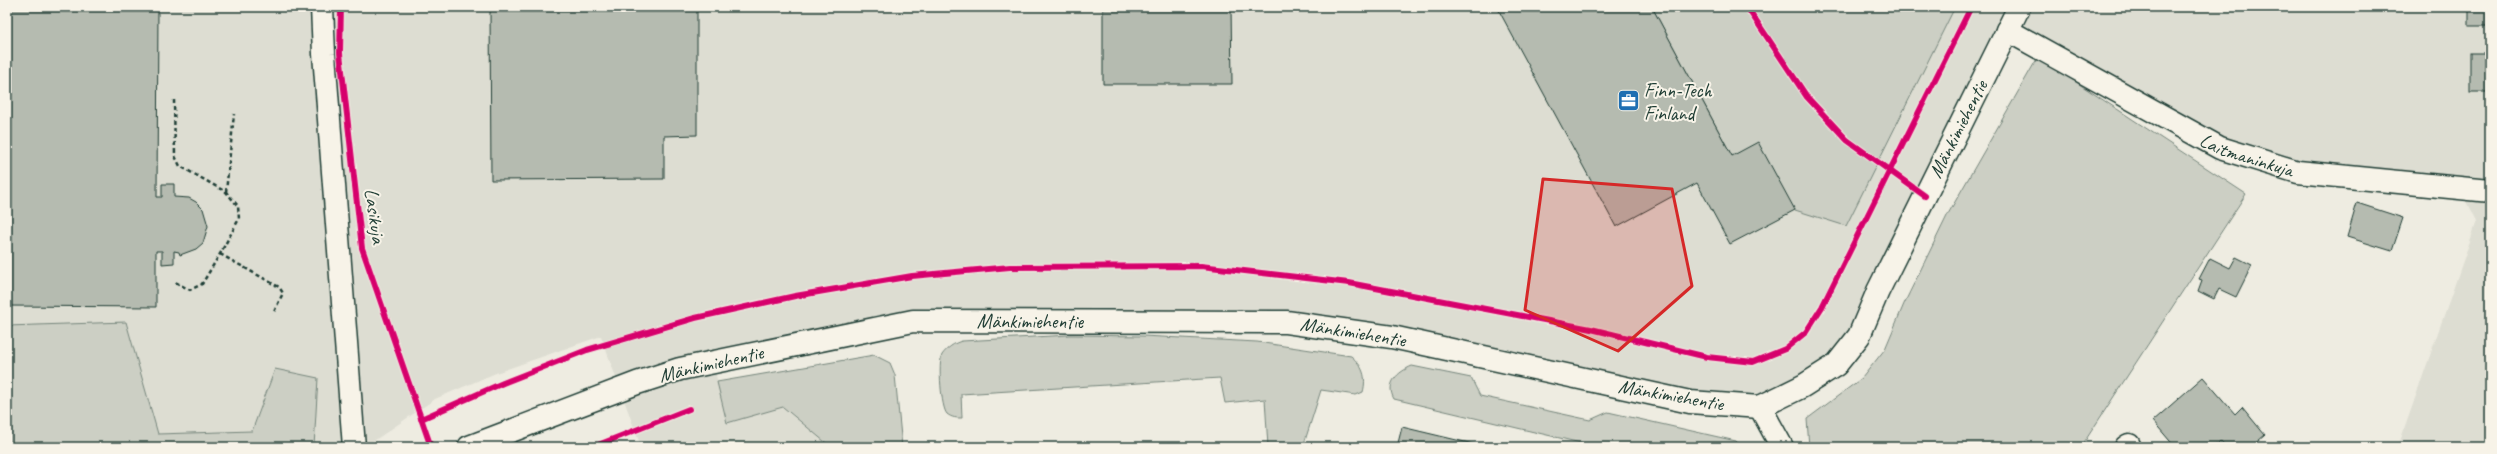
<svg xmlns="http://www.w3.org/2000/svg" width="2497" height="454" font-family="Caveat,sans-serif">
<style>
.built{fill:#ddddd2}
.green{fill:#cccfc4;stroke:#76867c}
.building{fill:#b5bbb0;stroke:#1f3d34}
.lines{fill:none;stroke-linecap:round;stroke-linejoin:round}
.minor-casing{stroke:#1f3d34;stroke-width:25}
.path{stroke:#1f3d34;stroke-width:2.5;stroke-dasharray:4 3;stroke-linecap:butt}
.minor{stroke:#f7f3e8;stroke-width:22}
.cycleway-casing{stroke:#f7f3e8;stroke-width:8}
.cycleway{stroke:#d6006c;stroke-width:6}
.marked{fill:#d62828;fill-opacity:0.2;stroke:#d62828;stroke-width:3;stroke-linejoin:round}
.labels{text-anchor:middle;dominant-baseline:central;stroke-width:4;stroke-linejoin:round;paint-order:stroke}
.poi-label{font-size:20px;fill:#1f3d34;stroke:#f7f3e8;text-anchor:start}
.street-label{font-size:20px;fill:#1f3d34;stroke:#f7f3e8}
</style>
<rect width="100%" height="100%" fill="#eeece1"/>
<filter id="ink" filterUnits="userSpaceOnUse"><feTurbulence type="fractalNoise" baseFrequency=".025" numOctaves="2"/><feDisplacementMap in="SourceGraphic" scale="8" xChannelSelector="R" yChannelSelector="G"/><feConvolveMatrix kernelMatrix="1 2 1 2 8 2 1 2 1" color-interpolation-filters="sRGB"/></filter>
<g filter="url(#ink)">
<polygon class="built" points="7,7 2490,7 2490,447 2398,447 2477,221 2460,188 2220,148 2008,30 1859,336 1760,407 1286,322 913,321 713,362 727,423 783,407 831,447 641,447 601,336 496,373 435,399 365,447 7,447"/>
<g class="green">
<polygon points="1652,7 1955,7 1846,226 1795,210 1732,156"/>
<polygon points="2038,57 2246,194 2081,447 1809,447 1807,419 1862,378 1885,349 1904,304 1948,214"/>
<polygon points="126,322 158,434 252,431 275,369 318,378 314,447 7,447 7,326"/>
<path d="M 1070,335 L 1143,336 L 1257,342 L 1351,356 C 1363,366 1367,377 1363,392 L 1356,395 L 1321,390 L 1303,447 L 1268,447 L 1265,399 L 1225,403 L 1220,378 L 961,394 L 962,418 C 957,418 952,418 947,414 C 941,408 938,363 942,355 C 947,348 954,343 962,341 Z"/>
<polygon points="874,355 890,363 895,375 902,447 831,447 783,407 727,423 717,382"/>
<path d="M 1412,366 L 1471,378 L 1480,396 L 1590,420 L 1608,412 L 1736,441 L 1742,447 L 1598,447 L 1394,399 C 1385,383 1398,372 1412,366 Z"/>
</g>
<g class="building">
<polygon points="7,7 158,7 157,197 162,197 162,184 174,184 174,197 189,198 196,202 203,209 208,226 203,243 196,249 180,255 179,252 174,251 174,263 162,264 162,251 156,251 156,307 7,306"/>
<polygon points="490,7 697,7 697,135 664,136 664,179 491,180"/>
<polygon points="1103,7 1231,7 1232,84 1103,84"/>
<polygon points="1497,7 1652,7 1732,156 1758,142 1795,210 1730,244 1697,183 1616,227"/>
<rect x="2469" y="7" width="21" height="19"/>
<rect x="2470" y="53" width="20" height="39"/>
<polygon points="2357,203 2403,218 2392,251 2347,237"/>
<polygon points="2236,257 2252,265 2236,297 2219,289 2214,299 2198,291 2202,280 2199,279 2210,258 2230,268"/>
<polygon points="2203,377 2235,414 2242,407 2265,435 2251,447 2226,447 2221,441 2215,447 2175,447 2153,421"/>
<polygon points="1402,427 1486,447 1397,447"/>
</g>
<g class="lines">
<defs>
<g id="minor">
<polyline points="322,7 324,54 354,447"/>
<path id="s1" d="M 2007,30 L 2220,148 L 2298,172 L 2490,191"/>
<polyline points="1760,407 1782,447"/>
<polyline points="469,447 637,383 680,369 913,321 1286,322 1392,337 1690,402 1760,407 1803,386 1836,365 1859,336 1878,291 2019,7"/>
<polyline points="2126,447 2129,445"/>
</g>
</defs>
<use href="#minor" class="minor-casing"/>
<g class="path">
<polyline points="174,100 175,156 180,166 226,192 238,206 239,219 220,254 202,284 190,290 175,282"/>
<polyline points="226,192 234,114"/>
<polyline points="220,254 279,287 283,293 273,314"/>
</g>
<use href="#minor" class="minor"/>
<defs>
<g id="cycleway">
<polyline points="341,7 340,53 362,248 431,447"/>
<polyline points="1747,7 1807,97 1847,140 1925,196"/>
<polyline points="421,419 503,383 587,350 695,318 795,296 912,276 1010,267 1201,266 1349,283 1591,329 1707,357 1753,362 1785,349 1806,332 1822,307 1971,7"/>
<polyline points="593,447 689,409"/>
</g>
</defs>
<use href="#cycleway" class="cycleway-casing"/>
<use href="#cycleway" class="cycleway"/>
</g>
</g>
<path class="marked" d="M 1543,179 L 1672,189 L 1692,286 L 1618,351 L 1525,310 Z"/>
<defs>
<symbol id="office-square" viewBox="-11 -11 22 22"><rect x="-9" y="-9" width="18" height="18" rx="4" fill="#1f6fb2" stroke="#f7f3e8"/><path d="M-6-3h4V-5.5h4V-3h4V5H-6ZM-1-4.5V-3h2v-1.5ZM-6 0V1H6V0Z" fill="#fff"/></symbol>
</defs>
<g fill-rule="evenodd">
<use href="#office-square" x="1616" y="88" width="25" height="25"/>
</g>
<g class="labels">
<g class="poi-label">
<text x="1644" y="90">Finn-Tech<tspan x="1644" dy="23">Finland</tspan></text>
</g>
<g class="street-label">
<text transform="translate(1958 129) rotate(-63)">Mänkimiehentie</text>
<text stroke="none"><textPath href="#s1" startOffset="271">Laitmaninkuja</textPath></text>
<text transform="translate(375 216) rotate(82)">Lasikuja</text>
<text x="1030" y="321">Mänkimiehentie</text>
<text transform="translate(1353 332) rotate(9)">Mänkimiehentie</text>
<text transform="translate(711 364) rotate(-13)">Mänkimiehentie</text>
<text transform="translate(1671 395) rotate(10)">Mänkimiehentie</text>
</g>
</g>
<rect width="2497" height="454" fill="none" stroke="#f7f3e8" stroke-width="24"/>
<rect x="12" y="12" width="2473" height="430" fill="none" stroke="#1f3d34" stroke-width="1.5" filter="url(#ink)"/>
</svg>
